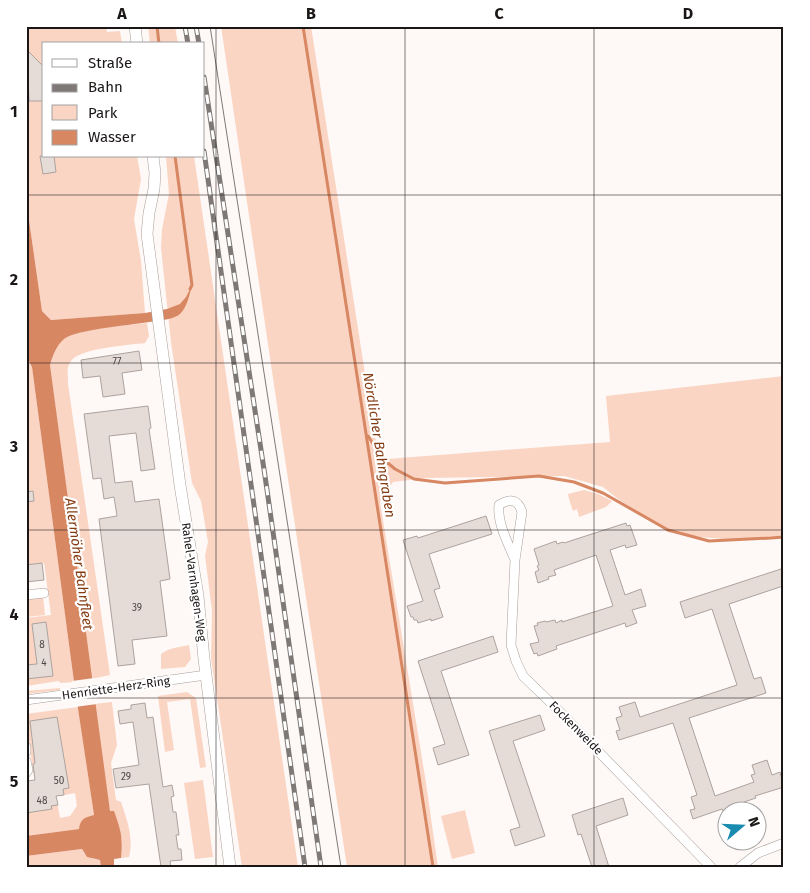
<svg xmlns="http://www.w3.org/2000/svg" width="810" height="893" font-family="'Fira Sans',sans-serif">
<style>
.green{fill:#fad5c4}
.water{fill:#d78762}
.pier{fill:#fef8f6}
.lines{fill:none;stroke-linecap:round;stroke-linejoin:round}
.stream{stroke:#d78762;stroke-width:3}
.building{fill:#e5dbd7;stroke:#aca39f}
.minor-casing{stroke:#a89f9b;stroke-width:10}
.tertiary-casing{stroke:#a89f9b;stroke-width:12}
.minor{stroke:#fff;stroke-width:9}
.tertiary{stroke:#fff;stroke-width:11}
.tram{stroke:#7e7977;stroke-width:1}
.rail-casing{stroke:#7e7977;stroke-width:5}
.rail{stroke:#fff;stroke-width:3;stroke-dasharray:9;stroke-linecap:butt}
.grid{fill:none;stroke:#1b1716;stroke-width:1;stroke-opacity:0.55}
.labels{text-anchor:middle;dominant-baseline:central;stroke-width:4.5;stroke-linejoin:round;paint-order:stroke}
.number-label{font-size:10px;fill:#4e4846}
.street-label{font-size:12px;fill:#1b1716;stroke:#fff}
.water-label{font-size:14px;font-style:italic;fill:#853c13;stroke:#fff}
.neatline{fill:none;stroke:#1b1716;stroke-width:2}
.grid-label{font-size:16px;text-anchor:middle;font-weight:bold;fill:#1b1716}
</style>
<rect width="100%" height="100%" fill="#fef8f6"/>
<g class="green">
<polygon points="26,26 106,26 107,32 120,31 122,44 44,44 44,156 137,156 141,179 134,219 141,261 145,313 51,320 42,311 26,199"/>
<polygon points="148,26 175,26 178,44 150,44"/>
<polygon points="221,26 311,26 375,438 387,459 610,442 606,396 784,376 784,538 737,540 700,537 668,532 618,499 603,487 564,476 426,478 393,482 380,502 426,783 438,867 347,867 286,466"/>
<polygon points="166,156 194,156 298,867 242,867 211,658 212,610 205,556 208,542 201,501 192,483 171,342 161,248 162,229 169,194"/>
<path d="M 147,323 L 149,336 L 145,343 C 129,345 80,348 71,361 C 66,367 68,376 68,384 L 110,675 L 91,679 L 50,365 C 53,356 56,344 65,338 C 77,329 130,325 147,323 Z"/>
<polygon points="26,355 32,367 74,682 60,683 59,681 26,686 26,618 51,615 44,563 26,565"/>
<polygon points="584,490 598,494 612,501 606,507 579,517 577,509 573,511 569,499 568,494"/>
<polygon points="43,596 45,615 26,617 26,598"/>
<path d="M 189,645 L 191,659 L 185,667 L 161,669 L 161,654 C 169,648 179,647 189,645 Z"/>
<polygon points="60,688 60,690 26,694 26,691"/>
<polygon points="187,692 196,698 206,767 200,768 190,699 167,702 174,750 165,752 158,696"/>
<path d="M 112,702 L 117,745 L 111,763 L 116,800 L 121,802 C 127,820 134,838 129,857 L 121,858 L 122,840 L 110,812 L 94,704 Z"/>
<polygon points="78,707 94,815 89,816 79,829 26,836 26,781 57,801 60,818 70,816 77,806 75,793 64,795 63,789 33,773 26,714"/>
<polygon points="203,780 213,857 195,859 184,783"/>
<polygon points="465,810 475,853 452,859 441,816"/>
<path d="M 82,849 C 85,857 92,859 100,860 L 101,867 L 26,867 L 26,856 Z"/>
</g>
<path class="water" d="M 26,199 L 42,311 L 51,320 L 145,313 L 167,309 L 180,304 L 186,297 L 192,285 C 190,293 187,308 180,314 C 174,319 163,320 155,321 C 136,325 76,329 64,339 C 56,346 53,355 50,365 L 110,811 L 114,811 C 121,831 123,837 121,858 L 114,859 L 114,867 L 101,867 L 100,860 L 87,857 L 82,849 L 26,856 L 26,836 L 79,829 C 80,819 85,817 94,815 L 74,682 L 32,367 L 26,355 Z"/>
<polygon class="pier" points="94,678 95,682 97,704 75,707 72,681"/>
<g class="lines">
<g class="stream">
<polyline points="157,26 159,44"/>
<polyline points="303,26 433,867"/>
<polyline points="175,156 192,285 190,289"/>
<polyline points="368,436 383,459 395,469 414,479 445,483 539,476 574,482 603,493 668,530 709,541 771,538 784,537"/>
</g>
</g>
<g class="building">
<polygon points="27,50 44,67 44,101 29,101"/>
<polygon points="40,156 54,156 56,172 43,174"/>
<polygon points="139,351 142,370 122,373 125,394 103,397 100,376 83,378 81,360"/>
<polygon points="148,406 151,428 149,429 155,469 141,471 136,433 109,436 115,483 132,481 135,502 159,499 170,579 160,581 167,636 132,640 135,664 118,666 99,519 117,516 114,497 104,499 101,478 93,479 84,414"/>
<polygon points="33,491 34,501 26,502 26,492"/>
<polygon points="486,516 492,534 429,554 440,588 434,590 443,617 431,621 431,619 418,623 417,620 414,620 413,617 411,617 407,606 423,601 403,540 417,536 418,538"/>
<polygon points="626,523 627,526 630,525 637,545 626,548 625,545 610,550 625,595 641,589 646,606 632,610 637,623 626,627 625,623 556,646 557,649 538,656 537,653 534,654 530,644 539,642 534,626 538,625 537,623 545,621 546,622 555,620 556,623 562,620 562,622 613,606 596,555 554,570 556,575 548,577 549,579 538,583 535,572 539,570 537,566 539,565 534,549 556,541 557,544 563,542 564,543"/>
<polygon points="42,563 44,580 26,582 26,565"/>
<polygon points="784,568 784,580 781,581 783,586 729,604 754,679 761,677 766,693 689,718 715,796 754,782 751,775 755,774 752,765 767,760 772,775 780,772 784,787 755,796 756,798 744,802 745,804 723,811 722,809 693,819 690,810 695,809 691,797 697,795 673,723 619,740 616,731 620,730 616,718 622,716 619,707 635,702 640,717 737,685 712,609 685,618 680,602"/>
<polygon points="46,622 53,676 26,679 26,665 37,664 32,624"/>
<polygon points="493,636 498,652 441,671 469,755 438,765 433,748 445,744 418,661"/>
<polygon points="145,703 147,718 153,717 163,787 172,785 174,796 171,797 173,812 176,812 179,835 176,835 178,849 181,849 182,860 170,861 171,867 161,867 149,784 116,788 113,769 139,765 133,722 120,724 118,711 131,709 131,705"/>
<polygon points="540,715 545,730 513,741 545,836 515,846 510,830 520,827 489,731"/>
<polygon points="57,717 69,788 63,789 64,795 56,796 58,805 51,806 52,809 26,813 26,781 35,780 33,764 35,763 30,721"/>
<polygon points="623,798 628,815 596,826 609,867 592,867 581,834 578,835 572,815"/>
</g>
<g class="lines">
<defs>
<g id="minor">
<path d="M 515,560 C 508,543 497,523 499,505 C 510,498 518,499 522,512 L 515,560 L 511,645 L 516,661 L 523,676 L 552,704 L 711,867"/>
<polyline points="26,595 44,593"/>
<polyline points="26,700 206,675"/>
<polyline points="26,747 26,752"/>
<polyline points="26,761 28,770 26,773"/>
<polyline points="740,867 758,853 784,843"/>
</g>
<g id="tertiary">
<polyline points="135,26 137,44"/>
<polyline points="153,156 155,173 154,189 149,213 147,234 180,485 198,596 204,659 230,867"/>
</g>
</defs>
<use href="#minor" class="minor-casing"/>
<use href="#tertiary" class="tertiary-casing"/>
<use href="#minor" class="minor"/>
<use href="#tertiary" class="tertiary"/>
<polyline class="tram" points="210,26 341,867"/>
<defs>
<g id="rail">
<polyline points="185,26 188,44"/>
<polyline points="196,26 199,44"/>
<polyline points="204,77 265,476 321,867"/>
<polyline points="204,151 305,867"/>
</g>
</defs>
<use href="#rail" class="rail-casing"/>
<use href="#rail" class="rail"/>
</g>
<path class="grid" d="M 216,26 L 216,867M 405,26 L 405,867M 594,26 L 594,867M 26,195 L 784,195M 26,363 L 784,363M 26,530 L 784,530M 26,698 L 784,698"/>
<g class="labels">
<g class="number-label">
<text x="117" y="362">77</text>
<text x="137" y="608">39</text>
<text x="42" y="645">8</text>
<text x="44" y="663">4</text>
<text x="126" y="777">29</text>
<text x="59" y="781">50</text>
<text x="42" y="801">48</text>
</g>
<g class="street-label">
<text transform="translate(194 582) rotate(82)">Rahel-Varnhagen-Weg</text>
<text transform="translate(116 688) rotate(-8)">Henriette-Herz-Ring</text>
<text transform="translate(576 728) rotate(45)">Fockenweide</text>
</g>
<g class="water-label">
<text transform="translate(379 445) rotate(81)">Nördlicher Bahngraben</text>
<text transform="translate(79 564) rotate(82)">Allermöher Bahnfleet</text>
</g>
</g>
<rect width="810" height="893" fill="none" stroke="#ffffff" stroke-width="55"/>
<rect x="42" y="42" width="162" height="115" fill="#ffffff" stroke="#a4a2a2"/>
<rect x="52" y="59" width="25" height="8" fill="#ffffff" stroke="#a4a2a2"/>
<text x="88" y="68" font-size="15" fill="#1b1716">Straße</text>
<rect x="52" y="84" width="25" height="8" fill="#7e7977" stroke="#a4a2a2"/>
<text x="88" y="92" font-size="15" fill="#1b1716">Bahn</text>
<rect x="52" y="105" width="25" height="15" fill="#fad5c4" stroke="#a4a2a2"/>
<text x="88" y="118" font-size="15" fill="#1b1716">Park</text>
<rect x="52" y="130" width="25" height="15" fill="#d78762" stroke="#a4a2a2"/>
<text x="88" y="142" font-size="15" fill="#1b1716">Wasser</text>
<g transform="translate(742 826) rotate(71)"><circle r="24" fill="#ffffff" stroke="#a4a2a2"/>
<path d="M0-4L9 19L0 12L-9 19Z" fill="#1a8cb0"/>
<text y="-8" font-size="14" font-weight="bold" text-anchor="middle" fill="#1b1716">N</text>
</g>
<rect x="28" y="28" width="754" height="838" class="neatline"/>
<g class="grid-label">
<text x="122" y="19">A</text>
<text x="311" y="19">B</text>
<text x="499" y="19">C</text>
<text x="688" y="19">D</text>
<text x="14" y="117">1</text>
<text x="14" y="285">2</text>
<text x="14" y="452">3</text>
<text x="14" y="620">4</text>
<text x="14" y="787">5</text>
</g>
</svg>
